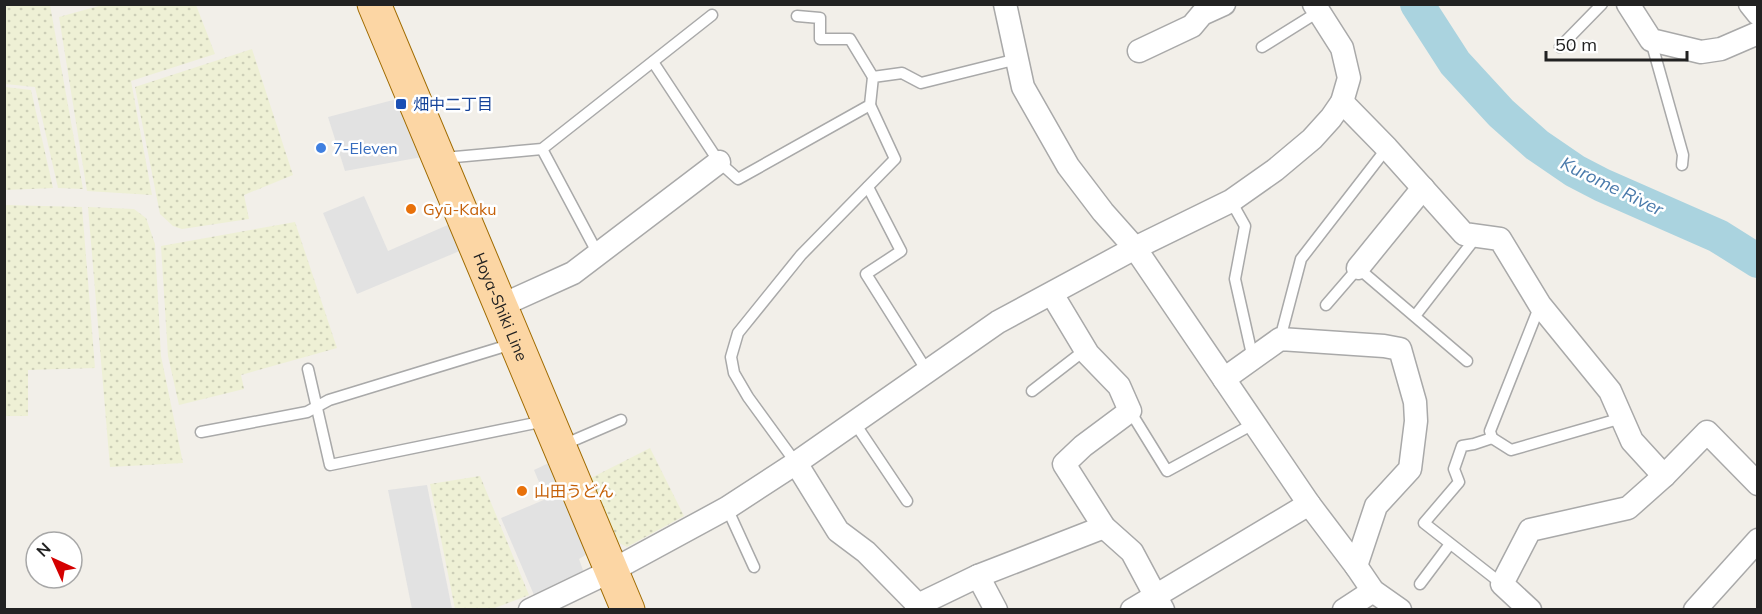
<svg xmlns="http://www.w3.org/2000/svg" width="1762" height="614" font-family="Mulish,'Noto Sans JP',sans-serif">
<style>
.farmland{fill:url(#farmland-dots)}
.parking{fill:#e2e2e2}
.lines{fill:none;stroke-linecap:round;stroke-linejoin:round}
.river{stroke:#aad3df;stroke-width:34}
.service-casing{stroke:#a9a9a9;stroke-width:13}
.minor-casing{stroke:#a9a9a9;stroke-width:25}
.primary-casing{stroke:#a06b00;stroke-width:35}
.service{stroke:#fff;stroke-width:10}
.minor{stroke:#fff;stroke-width:22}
.primary{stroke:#fcd6a4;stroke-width:33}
.transit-dot{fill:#1a4fb4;stroke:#fff;stroke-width:2}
.shop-dot{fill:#3f7fe0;stroke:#fff;stroke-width:2}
.food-dot{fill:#e8710a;stroke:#fff;stroke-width:2}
.labels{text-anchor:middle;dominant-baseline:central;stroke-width:5;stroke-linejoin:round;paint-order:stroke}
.transit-label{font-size:16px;fill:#164399;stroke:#fff;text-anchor:start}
.shop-label{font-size:16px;fill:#366cbe;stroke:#fff;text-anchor:start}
.food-label{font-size:16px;fill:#c56008;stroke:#fff;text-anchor:start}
.street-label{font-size:16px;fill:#222;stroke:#fff}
.water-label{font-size:18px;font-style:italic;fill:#4a7aab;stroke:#fff}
</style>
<defs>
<pattern id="farmland-dots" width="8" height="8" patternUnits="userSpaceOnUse" patternTransform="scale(1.5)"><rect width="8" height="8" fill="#eef0d5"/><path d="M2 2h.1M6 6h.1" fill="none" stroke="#ccceb7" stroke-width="1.8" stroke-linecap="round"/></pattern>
</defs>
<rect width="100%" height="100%" fill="#f2efe9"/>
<g class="farmland">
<polygon points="106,4 196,5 215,54 131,81 152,195 87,191 59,17"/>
<polygon points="4,5 50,5 83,189 58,188 35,87 5,84"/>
<polygon points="252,49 293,175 244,195 249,219 182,229 173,226 160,214 135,87"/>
<polygon points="5,87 31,90 53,188 5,190"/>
<polygon points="5,205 82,207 95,368 28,370 28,416 5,416"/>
<polygon points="88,207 134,209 146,218 155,244 161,356 183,463 110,467"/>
<polygon points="295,222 337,348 241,375 244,389 179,405 168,356 161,246"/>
<polygon points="650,448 684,516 627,547 613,540 589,479"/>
<polygon points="480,476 529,595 492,609 455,609 430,484"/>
</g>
<g class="parking">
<polygon points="397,99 422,157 345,171 328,117"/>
<polygon points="364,196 388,251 450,224 462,250 357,294 323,213"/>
<polygon points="551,462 589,553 579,559 584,573 534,595 501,518 546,499 534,470"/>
<polygon points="427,485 452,609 412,609 388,490"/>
</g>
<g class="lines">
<polyline class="river" points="1417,4 1455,63 1501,113 1537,145 1575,171 1602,185 1718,236 1758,261"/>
<defs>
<g id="service">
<polyline points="797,16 820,18 820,39 850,39 873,77"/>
<polyline points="1651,41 1683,155 1682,165"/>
<polyline points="1262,47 1318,12"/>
<polyline points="1560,47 1602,4"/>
<polyline points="653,62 719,162 738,179 870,105 873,77 902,73 921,83 1017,59"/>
<polyline points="542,149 598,254"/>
<polyline points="444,158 542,149 712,15"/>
<polyline points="868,187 901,251 866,274 927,371"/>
<polyline points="1231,201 1245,226 1235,279 1253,359"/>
<polyline points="1326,305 1358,268 1467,361"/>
<polyline points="1415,316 1477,236"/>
<polyline points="1280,339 1301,259 1387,148"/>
<polyline points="308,369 330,465 545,421"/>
<polyline points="1032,391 1085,350"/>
<polyline points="1130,411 1167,471 1255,423"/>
<polyline points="854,422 907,501"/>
<polyline points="201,432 307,412 329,400 512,344"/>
<polyline points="1492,438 1474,444 1462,446 1454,469 1459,482 1424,523 1502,584"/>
<polyline points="1492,438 1490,431 1540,305"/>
<polyline points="1492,438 1511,450 1622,418"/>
<polyline points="563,445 621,420"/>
<polyline points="796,463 748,397 734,373 731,357 738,333 801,255 895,159 870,105"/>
<polyline points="727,508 754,567"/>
<polyline points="1420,584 1450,544"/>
</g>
<g id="minor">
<polyline points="1314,4 1342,48 1349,78 1342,102 1331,118 1312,139 1275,170 1231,201 1135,248 1309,504 1356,566 1373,591 1400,610"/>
<polyline points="1628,4 1651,40 1701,52 1721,49 1758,33"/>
<polyline points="1750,4 1758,14"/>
<polyline points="1139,51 1192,26 1202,14 1224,4"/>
<polyline points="1342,102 1387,148 1464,234 1500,239 1540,305 1610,391 1632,441 1664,476 1707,432 1758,484"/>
<polyline points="1358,268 1423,188"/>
<polyline points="1052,294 1088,354 1119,386 1130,411 1083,446 1064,464 1104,527 1132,552 1163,610"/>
<polyline points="500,306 573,273 719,162"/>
<polyline points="1224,379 1280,339 1384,346 1400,349 1415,402 1416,421 1410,469 1376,506 1356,566"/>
<polyline points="796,463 838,531 866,552 918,605"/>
<polyline points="978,576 996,610"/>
<polyline points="530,610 611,571 727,508 796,463 998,322 1135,248 1103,212 1068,166 1023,87 1005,4"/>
<polyline points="916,610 918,605 978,576 1104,527"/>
<polyline points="1132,610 1309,504"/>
<polyline points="1344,610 1373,591"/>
<polyline points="1530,610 1502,584 1530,530 1628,508 1664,476"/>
<polyline points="1695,610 1758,540"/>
</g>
<g id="primary">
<path id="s1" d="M 374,4 L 628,610"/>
</g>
</defs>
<use href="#service" class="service-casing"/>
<use href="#minor" class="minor-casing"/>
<use href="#primary" class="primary-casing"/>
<use href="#service" class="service"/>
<use href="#minor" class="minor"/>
<use href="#primary" class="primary"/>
</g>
<rect class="transit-dot" x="395" y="98" width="12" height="12" rx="3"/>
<circle class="shop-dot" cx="321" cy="148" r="6"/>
<g class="food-dot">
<circle cx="411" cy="209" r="6"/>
<circle cx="522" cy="491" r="6"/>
</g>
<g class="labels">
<g class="transit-label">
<text x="413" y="104">畑中二丁目</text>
</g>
<g class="shop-label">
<text x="333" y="148">7-Eleven</text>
</g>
<g class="food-label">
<text x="423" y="209">Gyū-Kaku</text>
<text x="534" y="491">山田うどん</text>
</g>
<g class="street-label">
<text stroke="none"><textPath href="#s1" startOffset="328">Hoya-Shiki Line</textPath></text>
</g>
<g class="water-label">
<text transform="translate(1612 186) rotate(26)">Kurome River</text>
</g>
</g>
<rect width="1762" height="614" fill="none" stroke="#222222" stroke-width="12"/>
<g transform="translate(54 560) rotate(315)"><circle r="28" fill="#ffffff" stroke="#a7a7a7" stroke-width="1.5"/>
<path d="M0-4.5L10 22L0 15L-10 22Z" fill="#d40000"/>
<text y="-9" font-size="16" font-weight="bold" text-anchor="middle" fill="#222222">N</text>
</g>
<path d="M1546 51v9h141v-9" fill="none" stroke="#222222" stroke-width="3"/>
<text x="1555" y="51" font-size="18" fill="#222222" stroke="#ffffff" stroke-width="4.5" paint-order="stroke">50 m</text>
</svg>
